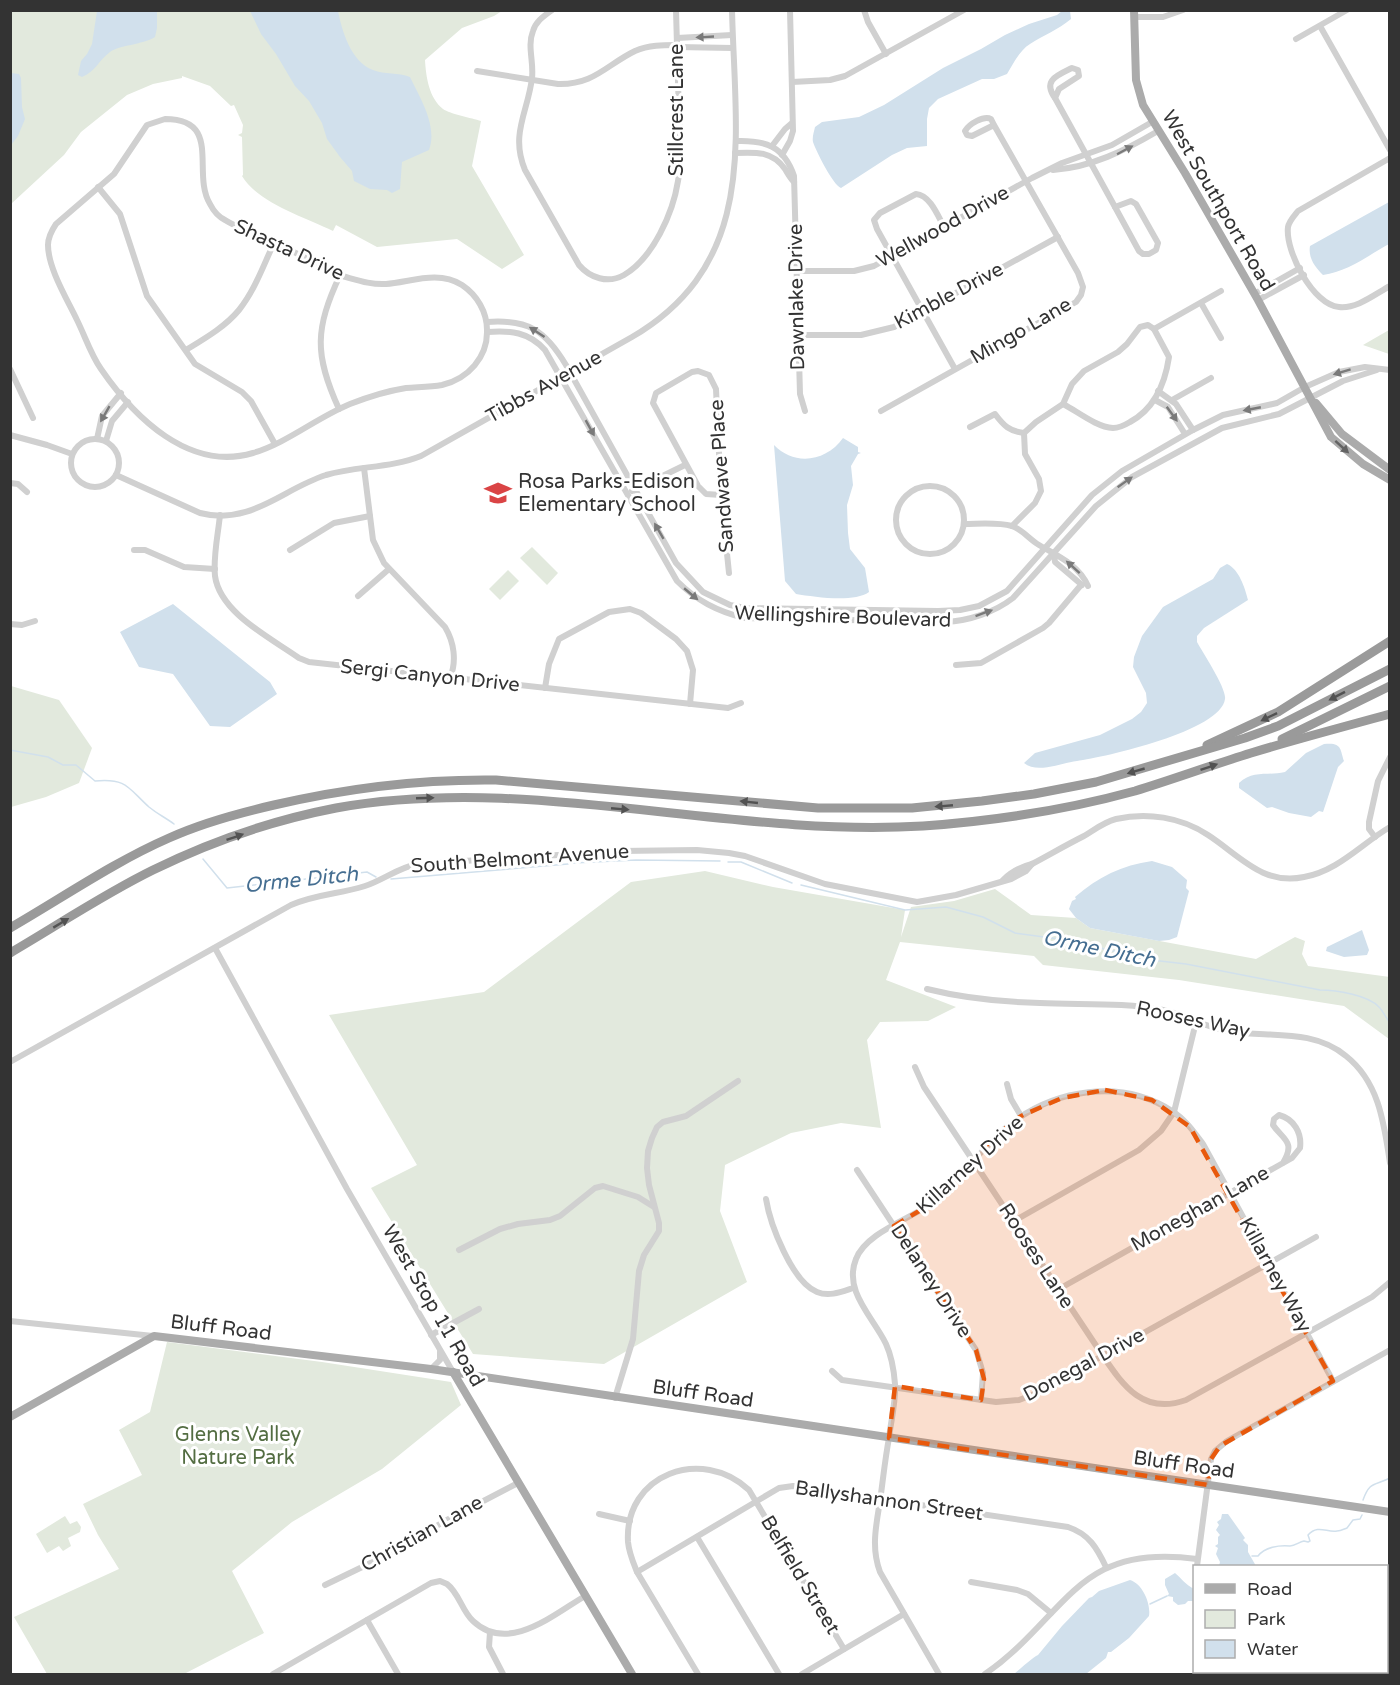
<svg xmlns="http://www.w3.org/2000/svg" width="1400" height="1685" font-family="'Varela Round',sans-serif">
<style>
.green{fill:#e2e9dd}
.water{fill:#d1e0ec}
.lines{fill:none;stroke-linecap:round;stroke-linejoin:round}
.stream{stroke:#d1e0ec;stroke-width:1.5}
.minor{stroke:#d0d0d0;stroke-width:6}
.major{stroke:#ababab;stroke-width:8}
.highway{stroke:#9a9a9a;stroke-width:9}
.oneway{fill:#7a7a7a}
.oneway2{fill:#636363}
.oneway3{fill:#525252}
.marked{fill:#e8590c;fill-opacity:0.2;stroke:#e8590c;stroke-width:4.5;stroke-dasharray:12 8;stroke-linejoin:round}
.labels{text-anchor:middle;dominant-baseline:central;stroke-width:6;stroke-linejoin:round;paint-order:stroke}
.street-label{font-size:20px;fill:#333;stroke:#fff}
.poi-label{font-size:20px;fill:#333;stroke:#fff;text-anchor:start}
.park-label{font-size:20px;fill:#536d42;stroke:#fff}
.water-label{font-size:21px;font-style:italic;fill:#456e91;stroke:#fff}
</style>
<rect width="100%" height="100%" fill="#fff"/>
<g class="green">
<path d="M 10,11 L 502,11 L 494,16 L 462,28 L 425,60 C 426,77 429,98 443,109 C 450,114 472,118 481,121 L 472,166 L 524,255 L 502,269 L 457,239 L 377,247 L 336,225 L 333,231 C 304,217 258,203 242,176 L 243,175 L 242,137 L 238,135 L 242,133 L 243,125 L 234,105 L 231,106 L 210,86 L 182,76 L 182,78 L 153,84 L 127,95 L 81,132 L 64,155 L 11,204 Z"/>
<polygon points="1389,330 1389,354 1363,345"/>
<polygon points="532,547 558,573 547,585 520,558"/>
<polygon points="508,570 519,581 500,600 489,589"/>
<polygon points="11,686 59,700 92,748 79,783 46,797 11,807"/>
<polygon points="705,871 773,887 905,910 901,937 911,907 954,901 995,889 1031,915 1076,918 1090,928 1256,959 1295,937 1305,941 1302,954 1308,966 1390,977 1389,1039 1344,1006 1179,980 1043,965 1034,956 900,942 886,980 956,1007 928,1021 880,1022 867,1040 881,1128 841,1123 791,1133 725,1165 720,1211 747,1282 604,1364 473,1354 371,1188 417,1165 329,1015 484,992 631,882"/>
<polygon points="167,1342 322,1362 451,1382 461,1405 382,1469 292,1522 232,1571 264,1633 184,1674 47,1674 14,1617 119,1569 98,1535 83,1504 142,1475 119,1430 150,1412"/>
<polygon points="65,1516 70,1524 77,1521 81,1527 80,1532 68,1538 71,1546 63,1551 59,1546 47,1553 36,1534"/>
</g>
<g class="water">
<path d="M 97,11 L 157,11 L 157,28 L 155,37 C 142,45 119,45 110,52 C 99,60 95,72 82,77 L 78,75 L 81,61 L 87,54 L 92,44 Z"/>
<path d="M 250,11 L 338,11 C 342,31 351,62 373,70 C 385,75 398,72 410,77 C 420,98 438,126 429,150 L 402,162 L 400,189 L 392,193 L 387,190 L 370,189 L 354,181 L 352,171 L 340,157 L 327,139 L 322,123 L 309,101 L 295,86 L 276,54 L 261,34 Z"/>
<path d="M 1062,11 L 1070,11 L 1071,19 C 1058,30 1044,35 1030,44 C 1020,50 1013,64 1007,74 L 994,79 L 982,79 L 938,99 L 929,108 L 927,119 L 927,146 L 907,148 L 892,155 L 841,188 C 833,185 816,151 813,142 C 812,137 814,132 815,127 L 822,122 L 859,117 L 884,105 L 943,68 L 981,49 L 1005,35 L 1029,24 L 1057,15 Z"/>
<polygon points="11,73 19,74 21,78 22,107 25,119 18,136 11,145"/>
<path d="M 1389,202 L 1389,244 C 1369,255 1347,272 1323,275 C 1315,267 1308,258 1310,246 Z"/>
<path d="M 843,438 L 858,447 L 858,452 L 861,453 L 858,454 L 851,466 L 853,485 L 847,505 L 848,533 L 850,549 L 865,568 L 869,592 C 854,603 815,597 796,594 L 785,581 L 774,445 C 794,466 826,462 843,438 Z"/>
<path d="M 1227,564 C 1239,569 1245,588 1248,600 L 1204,628 L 1197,636 L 1197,642 C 1203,653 1227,689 1225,699 C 1221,731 1105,757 1077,761 C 1061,763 1037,774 1024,763 L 1035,753 L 1100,735 L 1132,719 L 1141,712 L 1147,703 L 1146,693 L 1133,667 L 1134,657 L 1142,636 L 1163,607 L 1213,579 L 1220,568 Z"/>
<polygon points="173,604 270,682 277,694 230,727 210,726 173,674 139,667 120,632"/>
<path d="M 1324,744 C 1342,742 1340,749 1344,761 L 1338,767 L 1323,812 L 1319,811 L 1311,817 L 1289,813 L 1272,807 L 1267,808 L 1239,788 L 1239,783 C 1253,770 1268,776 1285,772 L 1306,753 Z"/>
<path d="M 1152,861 L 1172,867 L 1187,880 L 1186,888 L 1189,891 L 1177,937 L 1169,940 L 1159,941 L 1090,928 L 1076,918 L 1069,909 L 1072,901 L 1076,899 L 1075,897 C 1098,877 1122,865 1152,861 Z"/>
<polygon points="1362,930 1369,950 1367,955 1344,957 1326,951 1327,947"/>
<polygon points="1222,1514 1228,1514 1245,1538 1243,1540 1248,1545 1248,1552 1256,1566 1219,1566 1220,1562 1216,1554 1218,1548 1215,1546 1218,1544 1218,1537 1220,1535 1216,1530 1219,1525 1217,1522 1221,1519"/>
<path d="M 1175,1573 C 1181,1578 1186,1585 1194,1589 L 1194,1601 L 1188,1601 L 1185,1604 L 1178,1605 L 1173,1601 L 1173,1597 L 1167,1596 L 1169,1594 L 1165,1585 L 1165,1579 Z"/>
<path d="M 1130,1580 C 1143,1584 1151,1604 1149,1616 L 1129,1638 L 1111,1652 L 1108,1652 L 1106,1658 L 1086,1674 L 1014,1674 C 1019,1670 1033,1657 1038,1655 L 1062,1626 L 1089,1598 L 1092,1597 L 1099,1591 Z"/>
</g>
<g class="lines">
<g class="stream">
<path d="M 10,750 L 48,757 L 63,765 L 76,765 L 95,781 C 127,778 128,788 149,807 C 156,813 166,818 174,824"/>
<polyline points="203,859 227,888 367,872 376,877"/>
<polyline points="728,862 741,862 792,883"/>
<polyline points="573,863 636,860 720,861"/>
<polyline points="391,879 568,864"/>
<path d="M 801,885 L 905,910 L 946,907 L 983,917 L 1015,933 L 1089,943 L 1109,951 L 1123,951 L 1134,958 L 1186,964 L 1320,990 C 1336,990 1368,995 1379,1007 C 1383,1011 1386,1018 1390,1023"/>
<path d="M 1363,1500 C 1370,1481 1374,1486 1390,1478"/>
<path d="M 1252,1556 L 1258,1556 C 1265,1547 1279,1545 1290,1546 C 1295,1546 1299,1542 1304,1541 L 1308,1542 L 1310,1541 L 1308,1535 C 1318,1524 1327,1533 1337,1531 C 1341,1531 1344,1529 1347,1528 L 1353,1520 L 1360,1519 L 1362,1515"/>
<polyline points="1150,1604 1167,1596"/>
</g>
<g class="minor">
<path d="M 552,10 C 544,16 536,21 533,31 C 527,46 534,62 532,78 C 528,112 510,134 525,170 L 579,265 C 590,278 608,284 624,275 C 653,258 673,213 678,181 C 682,160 680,138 679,117 C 678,81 677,46 676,10"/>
<polyline points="864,10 868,22 886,54"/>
<polyline points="1135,17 1163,17 1183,10"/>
<polyline points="1320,26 1390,150"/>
<polyline points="677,38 732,35"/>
<polyline points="1296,39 1347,10"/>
<polyline points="677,47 733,48"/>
<path d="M 1072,68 L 1078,70 L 1079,76 L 1059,89 L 1055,98 C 1042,80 1058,75 1072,68 Z"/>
<path d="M 477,71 L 558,84 C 594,85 606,65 635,51 C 649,45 663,45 677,45"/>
<polyline points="792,82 830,80 845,76 964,10"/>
<polyline points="1055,98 1115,207"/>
<path d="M 165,119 C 223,119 191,173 210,204 C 213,210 219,217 225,220 C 236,227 248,231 259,236 C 287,249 315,261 342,276 C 357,280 371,285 386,284 C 411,282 438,270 462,285 C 477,295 487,312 487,330 C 488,357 468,379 442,385 C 430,387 418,387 406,388 C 387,391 368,397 350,404 C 316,418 287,443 253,453 C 189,472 134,417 101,369 C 91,355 85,336 77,320 C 67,299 48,268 48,245 C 48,237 52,230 56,224 L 114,174 L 147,125 Z"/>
<path d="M 736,141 C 765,140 784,146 794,176 L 800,394 L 805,411"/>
<polyline points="772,146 785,129 792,123"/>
<path d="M 735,153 C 756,152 772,151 785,169 C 788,174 790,178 794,182"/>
<polyline points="782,155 790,141 793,131 790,10"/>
<path d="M 1390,158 L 1298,211 C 1294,216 1289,221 1288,227 C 1285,251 1313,305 1339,307 C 1357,309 1375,294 1390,286"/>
<path d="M 1053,170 C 1092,167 1124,151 1158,131"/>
<polyline points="98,187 120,214 147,296 195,364 242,392 251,401 275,444"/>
<polygon points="1131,201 1136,204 1158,243 1156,250 1149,254 1143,254 1139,251 1115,207"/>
<path d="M 944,227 C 938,216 930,195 916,194 L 880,213 L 874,220 L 877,229 L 955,369"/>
<polyline points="797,271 854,271 874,266 1032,178 1062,163 1112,145 1152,122"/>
<polyline points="1254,294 1300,268"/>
<polyline points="1258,300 1304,275"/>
<polyline points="1201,303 1221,338"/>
<path d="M 487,322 C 528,319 545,330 566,365 L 676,563 L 703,592 L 730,605 L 745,608 L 938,611 L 960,610 L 979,606 L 1007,591 L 1092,495 L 1122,471 L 1193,430 L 1223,415 L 1277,403 L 1305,387 L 1339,372 L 1365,367 L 1390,370"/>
<path d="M 487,332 C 510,330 529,332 545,350 L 677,581 C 697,601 717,611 744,618 L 945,622 C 969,621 995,612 1013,598 L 1096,506 L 1132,477 L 1222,428 L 1279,414 L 1343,381 L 1377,370"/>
<polyline points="799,335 861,335 894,327 1058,237"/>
<path d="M 186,350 C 204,339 225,327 239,310 C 255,290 263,266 274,243"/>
<polyline points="10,369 33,418"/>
<polyline points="1158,391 1176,404 1193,430"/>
<polyline points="1155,400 1168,407 1185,434"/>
<polyline points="1172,400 1211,378"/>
<path d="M 1063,404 C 1077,411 1096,427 1113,428 C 1119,428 1125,425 1130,422 C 1154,409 1165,384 1169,357 L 1154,329"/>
<path d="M 339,409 C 314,354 315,329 340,275"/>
<path d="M 881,411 L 1076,302 L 1081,295 L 1083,287 L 1078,273 L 994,125 L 991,119 C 984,115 969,124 965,131 L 967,135 L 972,136 L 994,125"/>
<path d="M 970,427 L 995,414 C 1004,426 1009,431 1024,433"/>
<polyline points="10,435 47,445 72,454"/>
<circle cx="95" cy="463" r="24"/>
<polyline points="97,439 102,416 121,393"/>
<polyline points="106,441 112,421 128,402"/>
<path d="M 364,468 L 373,540 L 384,563 L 445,627 C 454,642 457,661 450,678"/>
<path d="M 116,475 L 200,513 C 251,526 282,489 326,475 C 357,466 391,468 421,456 L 632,337 C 760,262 735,136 732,10"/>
<polyline points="10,483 18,484 27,492"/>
<circle cx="930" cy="520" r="34"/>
<polyline points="632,491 685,465"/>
<polyline points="721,495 706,494 698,486 653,403 656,393 692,372 698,371 709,375 716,389 721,495 729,573"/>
<path d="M 220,515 C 218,535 213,556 215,576 C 220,613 271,638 299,658 L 309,662 L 728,708 L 741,703"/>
<path d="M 964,524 C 979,524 997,522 1012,526 C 1023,530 1029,539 1039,545 C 1058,556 1079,565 1088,586"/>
<polyline points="1012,526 1035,503 1041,491 1039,479 1025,454 1024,433 1036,422 1063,404 1072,384 1084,371 1118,352 1127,344 1140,327 1148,325 1154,329 1221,291"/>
<polyline points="134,550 145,550 184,567 215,569"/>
<polyline points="290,550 334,523 370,516"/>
<polyline points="1054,554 1055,562 1082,585"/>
<polyline points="358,596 389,569"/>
<polyline points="10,624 22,625 35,621"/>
<polyline points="956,665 981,663 1043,628 1049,623 1081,585"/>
<polyline points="545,688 549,664 559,639 609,612 630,609 641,613 676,639 687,651 693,670 690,704"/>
<polyline points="1375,837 1369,829 1369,822 1378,781 1390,757"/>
<path d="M 1003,880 C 1011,872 1020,867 1032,864 C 1049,855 1066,845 1084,836 C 1094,830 1104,822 1116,819 C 1147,812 1181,817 1208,835 C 1239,855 1263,886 1304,877 C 1338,871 1361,844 1390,827"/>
<polyline points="215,948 347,1189 453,1372"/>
<path d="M 927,989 C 963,998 1002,1002 1040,1003 C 1080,1005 1124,1002 1163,1010 C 1187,1015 1208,1029 1232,1032 C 1271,1037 1314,1029 1346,1056 C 1379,1082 1384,1123 1390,1163"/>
<path d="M 10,1062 L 291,905 C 316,894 340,894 365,886 C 383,880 398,868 417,864 L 620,851 L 697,850 L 729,853 L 745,856 L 825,884 L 917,902 L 956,895 L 1011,879 L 1026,871 L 1032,864"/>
<path d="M 915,1067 L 924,1087 L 1103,1356 C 1124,1387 1144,1415 1186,1400 L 1372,1297 L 1390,1282"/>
<polyline points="1007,1084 1011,1099 1021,1116"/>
<polyline points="857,1170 976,1350 983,1373 981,1400"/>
<path d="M 766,1199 C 770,1224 792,1282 817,1292 C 829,1297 841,1292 853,1288"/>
<polyline points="1014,1221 1139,1150 1161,1131 1174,1112 1196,1022"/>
<polyline points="459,1250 500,1229 518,1224 550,1220 560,1216 595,1188 603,1186 638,1197 654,1207"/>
<path d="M 1059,1289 L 1292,1158 L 1300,1148 C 1302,1133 1294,1119 1279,1115 L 1274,1119 L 1273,1125 C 1283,1140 1296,1141 1283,1163"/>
<polyline points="10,1321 153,1336"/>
<polyline points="431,1335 479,1309"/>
<polyline points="431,1369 440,1360 440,1352"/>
<polyline points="832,1371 842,1380 996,1402 1019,1400 1032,1395 1316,1237"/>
<polyline points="615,1398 633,1339 639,1271 644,1255 659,1231 659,1223 649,1185 647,1168 648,1151 652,1138 657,1127 663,1122 686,1116 738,1081"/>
<polyline points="599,1514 630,1521"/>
<polyline points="697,1537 779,1674"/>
<polyline points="1197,1566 1211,1459 1215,1451 1227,1441 1390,1350"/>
<path d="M 637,1572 L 779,1488 L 793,1486 L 1068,1527 C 1089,1534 1097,1548 1106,1567"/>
<polyline points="1386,1577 1390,1575"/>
<polyline points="971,1582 1017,1590 1028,1594 1051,1613"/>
<polyline points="325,1585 385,1556 445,1521 518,1483"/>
<polyline points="367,1620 398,1674"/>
<polyline points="490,1632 489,1647 503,1674"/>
<polyline points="1386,1663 1390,1669"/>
<polyline points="1256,1672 1257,1674"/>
<path d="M 273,1674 L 431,1583 L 440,1581 L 447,1584 C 459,1593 462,1611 473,1621 C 508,1654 553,1615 585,1596"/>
<path d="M 698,1674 L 637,1572 C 633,1562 629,1553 628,1542 C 624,1474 702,1446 749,1490 L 844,1649"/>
<polyline points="802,1674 904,1614"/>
<path d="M 939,1674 L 880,1572 C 871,1548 876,1526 880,1501 C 883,1480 885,1459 889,1438 C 891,1420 896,1402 895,1384 C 894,1371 892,1357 886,1344 C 873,1317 843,1291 856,1259 C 866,1232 913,1218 935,1201 C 963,1179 980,1148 1008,1126 C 1054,1089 1121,1078 1172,1111 C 1185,1119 1194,1132 1203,1144 L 1333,1381"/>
<path d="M 985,1674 C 1068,1616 1075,1542 1197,1559"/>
</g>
<g class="major">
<polyline points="1134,10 1136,80 1143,105 1185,173 1258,300 1331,437 1363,464 1390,480"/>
<polyline points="1316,403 1342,434 1390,470"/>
<polyline points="453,1372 632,1674"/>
<polyline points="10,1417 154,1336 431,1369 1390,1512"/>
</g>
<g class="highway">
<polyline points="1282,739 1390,686"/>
<polyline points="1207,745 1278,712 1390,641"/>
<path d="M 10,928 C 62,898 114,862 169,838 C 202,823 239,813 274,805 C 347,788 420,779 496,780 L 818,808 L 912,808 L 982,801 L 1034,794 L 1096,782 L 1245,738 L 1278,726 L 1390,669"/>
<path d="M 10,953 C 58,925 104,894 153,870 C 210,842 274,820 336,808 C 531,773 727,838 923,826 C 994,821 1066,810 1135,791 C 1174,779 1212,765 1251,753 C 1297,739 1343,727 1390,714"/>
</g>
</g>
<defs><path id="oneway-solid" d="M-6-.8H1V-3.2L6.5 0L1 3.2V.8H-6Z" transform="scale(1.5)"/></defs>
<g class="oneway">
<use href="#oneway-solid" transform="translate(705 37) rotate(177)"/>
<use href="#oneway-solid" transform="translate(1125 150) rotate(-28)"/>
<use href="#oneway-solid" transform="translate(537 332) rotate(-147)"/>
<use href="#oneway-solid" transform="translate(1342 372) rotate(163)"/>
<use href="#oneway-solid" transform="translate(1252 409) rotate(169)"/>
<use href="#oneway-solid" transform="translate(105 414) rotate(120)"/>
<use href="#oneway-solid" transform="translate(1172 414) rotate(54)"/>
<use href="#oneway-solid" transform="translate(590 428) rotate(61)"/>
<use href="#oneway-solid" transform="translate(1125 482) rotate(-35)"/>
<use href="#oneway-solid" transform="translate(659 531) rotate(-120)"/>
<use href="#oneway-solid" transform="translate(1073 567) rotate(-138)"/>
<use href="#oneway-solid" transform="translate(691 594) rotate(40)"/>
<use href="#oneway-solid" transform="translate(984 613) rotate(-20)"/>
</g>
<use class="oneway2" href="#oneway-solid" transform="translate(1342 447) rotate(42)"/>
<g class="oneway3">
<use href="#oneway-solid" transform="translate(1337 696) rotate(153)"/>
<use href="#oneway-solid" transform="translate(1269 717) rotate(154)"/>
<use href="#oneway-solid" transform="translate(1209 767) rotate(-19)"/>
<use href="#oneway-solid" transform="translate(1136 771) rotate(164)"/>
<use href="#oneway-solid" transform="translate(425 798) rotate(-2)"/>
<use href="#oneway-solid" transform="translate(749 802) rotate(-174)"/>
<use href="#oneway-solid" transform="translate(944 806) rotate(175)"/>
<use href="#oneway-solid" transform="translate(620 809) rotate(5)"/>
<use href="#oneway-solid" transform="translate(235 837) rotate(-19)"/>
<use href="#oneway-solid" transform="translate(61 923) rotate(-31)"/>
</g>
<path class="marked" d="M 1105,1090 L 1152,1100 L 1190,1127 L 1333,1381 L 1220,1446 L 1211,1459 L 1208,1485 L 889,1438 L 895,1386 L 981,1400 L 984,1379 L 976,1350 L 894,1226 L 934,1202 L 991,1140 L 1021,1116 L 1062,1098 Z"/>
<defs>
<symbol id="school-bare" viewBox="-9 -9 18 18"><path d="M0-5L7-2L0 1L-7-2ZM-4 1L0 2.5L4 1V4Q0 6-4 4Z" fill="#da4445" stroke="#fff" stroke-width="2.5" paint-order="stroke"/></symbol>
</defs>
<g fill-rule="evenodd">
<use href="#school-bare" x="479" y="474" width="38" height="38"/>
</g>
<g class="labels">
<g class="street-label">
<text transform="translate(677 110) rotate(-90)">Stillcrest Lane</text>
<text transform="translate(1218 201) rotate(60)">West Southport Road</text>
<text transform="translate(943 227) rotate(-29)">Wellwood Drive</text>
<text transform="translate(289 250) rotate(25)">Shasta Drive</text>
<text transform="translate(949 296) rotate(-28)">Kimble Drive</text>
<text transform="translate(797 297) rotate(-91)">Dawnlake Drive</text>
<text transform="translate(1021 331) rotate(-30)">Mingo Lane</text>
<text transform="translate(544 387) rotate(-29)">Tibbs Avenue</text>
<text transform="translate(722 476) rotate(-94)">Sandwave Place</text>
<text transform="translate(843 617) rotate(2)">Wellingshire Boulevard</text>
<text transform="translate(430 676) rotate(6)">Sergi Canyon Drive</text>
<text transform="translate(520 859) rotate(-4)">South Belmont Avenue</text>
<text transform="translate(1193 1020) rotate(12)">Rooses Way</text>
<text transform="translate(970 1165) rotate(-42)">Killarney Drive</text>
<text transform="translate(1200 1209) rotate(-29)">Moneghan Lane</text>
<text transform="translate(1036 1256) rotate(57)">Rooses Lane</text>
<text transform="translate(1275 1275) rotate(61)">Killarney Way</text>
<text transform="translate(931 1281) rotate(57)">Delaney Drive</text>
<text transform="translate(433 1306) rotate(60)">West Stop 11 Road</text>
<text transform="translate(221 1328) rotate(7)">Bluff Road</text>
<text transform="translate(1084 1365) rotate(-28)">Donegal Drive</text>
<text transform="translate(703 1394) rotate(8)">Bluff Road</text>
<text transform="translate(1184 1465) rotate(8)">Bluff Road</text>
<text transform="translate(889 1501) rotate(8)">Ballyshannon Street</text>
<text transform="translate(422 1534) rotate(-29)">Christian Lane</text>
<text transform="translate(800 1575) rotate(59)">Belfield Street</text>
</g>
<g class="poi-label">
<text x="518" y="482">Rosa Parks-Edison<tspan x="518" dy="23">Elementary School</tspan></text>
</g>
<g class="park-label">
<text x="238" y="1435">Glenns Valley<tspan x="238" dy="23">Nature Park</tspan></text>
</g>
<g class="water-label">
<text transform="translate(301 880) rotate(-6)">Orme Ditch</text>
<text transform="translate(1099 949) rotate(12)">Orme Ditch</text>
</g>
</g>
<rect width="1400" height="1685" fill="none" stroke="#333333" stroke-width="24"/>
<rect x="1193" y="1565" width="195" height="108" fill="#ffffff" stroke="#adadad" stroke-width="1.5"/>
<rect x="1205" y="1584" width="30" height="9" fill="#ababab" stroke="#adadad" stroke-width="1.5"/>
<text x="1247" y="1595" font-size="18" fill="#333333">Road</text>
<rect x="1205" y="1610" width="30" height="18" fill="#e2e9dd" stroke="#adadad" stroke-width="1.5"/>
<text x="1247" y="1625" font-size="18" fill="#333333">Park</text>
<rect x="1205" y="1640" width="30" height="18" fill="#d1e0ec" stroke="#adadad" stroke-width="1.5"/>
<text x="1247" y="1655" font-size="18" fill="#333333">Water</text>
</svg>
